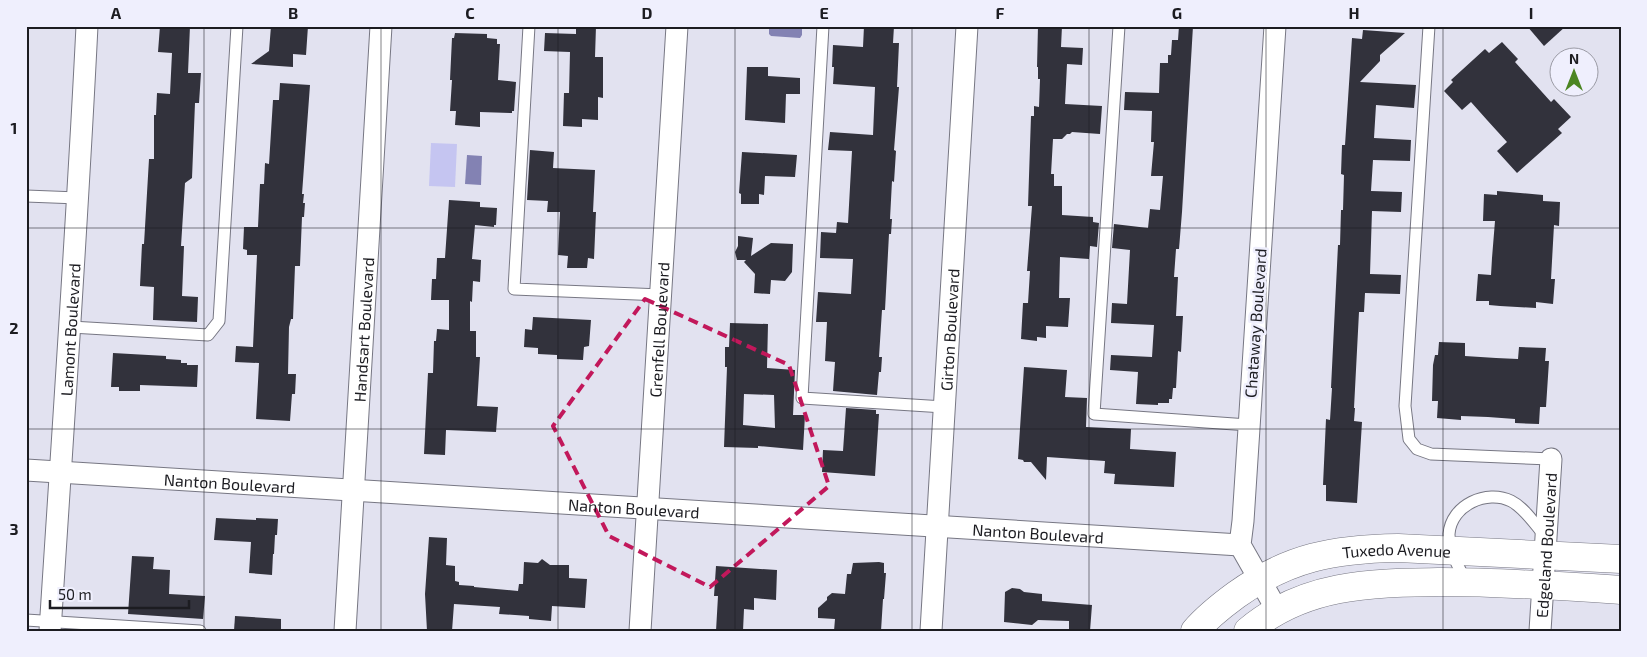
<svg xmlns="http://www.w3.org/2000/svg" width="1647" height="657" font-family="'Exo 2',sans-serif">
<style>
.green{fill:#c5c5f1}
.water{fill:#8382b3}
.building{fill:#32323c;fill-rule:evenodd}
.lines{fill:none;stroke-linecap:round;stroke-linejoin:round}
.lane-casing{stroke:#777783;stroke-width:13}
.street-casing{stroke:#777783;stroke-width:23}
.secondary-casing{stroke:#777783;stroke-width:29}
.lane{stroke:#fff;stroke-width:11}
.street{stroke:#fff;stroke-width:21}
.secondary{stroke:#fff;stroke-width:28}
.marked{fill:none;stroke:#c2185b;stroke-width:4;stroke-dasharray:10 6;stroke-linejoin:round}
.grid{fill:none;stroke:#1c1c21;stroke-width:1;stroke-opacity:0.55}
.labels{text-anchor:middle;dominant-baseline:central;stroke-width:5;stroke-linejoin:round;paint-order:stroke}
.street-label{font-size:16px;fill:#1c1c21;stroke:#efeffd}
.neatline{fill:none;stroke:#1c1c21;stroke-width:2}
.grid-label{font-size:16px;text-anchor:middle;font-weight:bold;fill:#1c1c21}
</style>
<rect width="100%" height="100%" fill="#e2e2f0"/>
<polygon class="green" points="431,143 457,144 455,187 429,186"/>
<g class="water">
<polygon points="769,26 802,26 802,35 800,38 771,36 769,34"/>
<polygon points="467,155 482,156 481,185 465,184"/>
</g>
<g class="building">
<polygon points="160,26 190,26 188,73 201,73 199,103 195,103 192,178 185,183 181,246 184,246 182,296 198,297 197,322 153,320 154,287 140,286 142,244 144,244 149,159 154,159 154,115 156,115 157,93 170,94 172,53 158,52"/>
<polygon points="271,26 308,26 306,55 293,54 293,67 251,64 269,51"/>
<polygon points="576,26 596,26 595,57 603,57 603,98 598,97 598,120 582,119 582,127 563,126 564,93 569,93 570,52 544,51 545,33 576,34"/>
<polygon points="864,26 894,26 893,43 899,43 897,87 899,87 894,150 896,151 894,182 892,181 890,219 892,219 891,234 889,234 885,310 882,310 879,357 882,357 881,372 879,372 877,395 833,391 835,362 825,361 827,322 816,322 818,292 851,294 853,259 820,258 821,232 836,233 837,222 848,223 852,151 828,150 830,132 873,135 875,87 833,84 834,67 832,67 833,45 863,47"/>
<polygon points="1038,26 1062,26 1061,47 1083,48 1082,65 1067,64 1065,104 1102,106 1100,134 1072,132 1070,134 1067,134 1062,139 1053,139 1051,174 1054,174 1054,186 1062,186 1062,215 1093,217 1093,222 1099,223 1097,247 1090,246 1089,259 1060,257 1059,298 1070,298 1068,327 1046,326 1046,338 1037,337 1037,341 1021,339 1023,303 1028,303 1030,271 1027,271 1032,206 1028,206 1031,116 1034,116 1034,106 1039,107 1040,79 1038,79 1038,67 1037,67"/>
<polygon points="1179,26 1193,26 1182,212 1179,249 1176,249 1174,277 1178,277 1176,316 1183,316 1181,352 1178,351 1176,388 1173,388 1172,399 1169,399 1169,403 1158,403 1158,405 1136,404 1138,372 1110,370 1111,355 1152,357 1154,325 1111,323 1112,303 1127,304 1130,250 1112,248 1114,224 1148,228 1150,209 1160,210 1163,176 1151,176 1154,142 1151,142 1152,111 1124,110 1125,92 1159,93 1160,63 1168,63 1168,55 1171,55 1172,40 1178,40"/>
<polygon points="1527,26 1566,26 1544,46"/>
<polygon points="1363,30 1405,33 1380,55 1380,61 1360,82 1416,85 1414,108 1376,105 1374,138 1411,140 1410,161 1373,160 1371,191 1402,192 1401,212 1372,211 1370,274 1401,275 1400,294 1365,293 1364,312 1359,312 1354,408 1355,408 1354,421 1362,422 1357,503 1326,501 1326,485 1323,485 1326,419 1330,420 1332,388 1331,388 1338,245 1340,245 1341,210 1343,210 1344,175 1341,174 1342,145 1345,145 1352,38 1362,39"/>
<polygon points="455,33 487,34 487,38 497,39 497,44 500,44 498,80 516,82 514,111 512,111 512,113 480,112 480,127 455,125 456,111 450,111 452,80 450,80 452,38 454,38"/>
<polygon points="1502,42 1518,59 1515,62 1551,102 1554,99 1571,117 1558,129 1562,133 1517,173 1497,151 1507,142 1487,120 1471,102 1462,110 1444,91 1453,82 1451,80 1485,49 1489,53"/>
<polygon points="747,67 768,67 768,76 800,78 800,94 786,94 785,123 745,120"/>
<polygon points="280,83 310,85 302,194 304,194 303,203 305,203 304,217 302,217 300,266 295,266 293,319 291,319 289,327 288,374 296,374 295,394 292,394 290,421 256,419 259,363 235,362 236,346 253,347 257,255 247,255 247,250 243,249 244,227 258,227 260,184 264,184 265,163 269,164 273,100 279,100"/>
<polygon points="530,150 554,152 553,168 595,170 593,212 596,212 594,259 588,258 587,268 567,268 568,256 558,255 560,212 547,212 548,201 527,200"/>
<polygon points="742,152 797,155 795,177 765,176 764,195 759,194 759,204 741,204 741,194 739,193"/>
<polygon points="1497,191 1543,195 1543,201 1560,202 1559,226 1554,225 1551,279 1555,279 1553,304 1536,302 1536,308 1500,306 1489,305 1489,301 1476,301 1478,274 1491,275 1492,258 1495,221 1483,221 1484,194 1497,195"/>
<polygon points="449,200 480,202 480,207 497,208 496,225 494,225 494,227 475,225 472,259 481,260 480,282 473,281 472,302 470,301 470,331 476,331 476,357 480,357 477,406 498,407 496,432 446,430 445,455 424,454 428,373 433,373 434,341 436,341 437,329 449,330 449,300 431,300 432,279 436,279 437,258 445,258"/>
<polygon points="738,236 753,238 751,256 771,243 793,244 792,272 785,281 771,280 770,294 754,293 755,274 744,262 746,260 737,260 735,252 738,246"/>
<polygon points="533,317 591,320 589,346 584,347 583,360 557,359 557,355 538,354 538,348 524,347 525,329 532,330"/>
<path d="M 730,323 L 768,324 L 767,368 L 795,370 L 793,415 L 805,415 L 803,450 L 758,446 L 758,448 L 724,447 L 727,367 L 725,367 L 725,347 L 729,347 ZM 744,394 L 774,395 L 775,428 L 743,425 Z"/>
<polygon points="1439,342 1465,343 1465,356 1496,358 1518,359 1519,347 1546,348 1545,361 1549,361 1546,407 1540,407 1539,424 1515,423 1515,419 1488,417 1461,416 1461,420 1437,418 1438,401 1432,401 1433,365 1435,355 1438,355"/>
<polygon points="113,353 166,356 166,359 181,360 181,363 187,363 187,365 198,365 197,387 140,385 140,391 119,391 119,387 111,387"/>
<polygon points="1024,367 1067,370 1065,397 1087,398 1086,427 1131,429 1130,449 1176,452 1174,487 1114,484 1115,474 1104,473 1105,461 1047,457 1046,480 1031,462 1024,462 1023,460 1018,459"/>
<polygon points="846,408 876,410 876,414 879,414 875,476 822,472 823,450 843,451"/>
<polygon points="216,518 256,520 256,518 278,519 277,535 275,535 274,554 273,554 272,575 249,573 251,542 214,540"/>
<polygon points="429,537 447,538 446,565 455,566 455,581 459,582 459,585 474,586 474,587 518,591 519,584 523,584 524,562 538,563 542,559 550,565 569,565 569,578 587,579 585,608 552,606 551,621 529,619 529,616 499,614 500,607 454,604 452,631 427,631 425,594"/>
<polygon points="132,556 154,557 153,569 170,570 169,594 205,596 203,619 128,614"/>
<polygon points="879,562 884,563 884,573 886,573 884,599 883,599 881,631 834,631 835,619 818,618 818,608 827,600 827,597 832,593 845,594 847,574 851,574 853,563"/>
<polygon points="716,566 777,570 776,600 754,598 754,610 744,609 743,631 716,631 718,596 714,596"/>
<polygon points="1012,588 1020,589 1024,592 1042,594 1042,601 1092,605 1090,631 1069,631 1069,621 1038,620 1032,625 1004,622 1005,592"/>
<polygon points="235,616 281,619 281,631 234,631"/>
</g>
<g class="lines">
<defs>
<g id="lane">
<polyline points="529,26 514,289 661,295"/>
<polyline points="823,26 802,398 944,407"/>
<polyline points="1119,26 1094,414 1248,425"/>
<polyline points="1429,26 1405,406 1409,439 1417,449 1431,454 1551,459"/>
<polyline points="26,196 78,198"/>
<polyline points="71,327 208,335 219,321 237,26"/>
<path d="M 1466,581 C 1458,566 1449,551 1449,534 C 1451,505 1487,489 1511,501 C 1525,508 1536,526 1546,537"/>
<polyline points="26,620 200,631"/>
</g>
<g id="street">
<polyline points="1275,26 1243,521 1240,545 1277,610"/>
<path id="s1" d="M 26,470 L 1240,545"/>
<path id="s2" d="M 50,631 C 63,429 77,228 87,26"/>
<path id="s3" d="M 345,631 L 381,26"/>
<path id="s4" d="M 640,631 L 677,26"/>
<path id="s5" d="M 931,631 L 967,26"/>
<path id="s6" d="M 1540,631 L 1551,459"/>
</g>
<g id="secondary">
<path id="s7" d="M 1195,631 C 1207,617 1221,606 1236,595 C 1289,557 1334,549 1398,548 L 1621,559"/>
<path d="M 1248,631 C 1305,583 1372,583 1442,582 C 1502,582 1561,586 1621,590"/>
</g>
</defs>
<use href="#lane" class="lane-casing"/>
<use href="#street" class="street-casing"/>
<use href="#secondary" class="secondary-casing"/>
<use href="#lane" class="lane"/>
<use href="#street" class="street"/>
<use href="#secondary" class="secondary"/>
</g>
<path class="marked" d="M 645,299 L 789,365 L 829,486 L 710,587 L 609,536 L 553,426 Z"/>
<path class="grid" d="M 204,26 L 204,631M 381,26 L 381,631M 558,26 L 558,631M 735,26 L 735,631M 912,26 L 912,631M 1089,26 L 1089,631M 1266,26 L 1266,631M 1443,26 L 1443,631M 26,228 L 1621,228M 26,429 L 1621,429"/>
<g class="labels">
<g class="street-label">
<text transform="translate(1255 323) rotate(-86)">Chataway Boulevard</text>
<text stroke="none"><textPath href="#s5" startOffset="302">Girton Boulevard</textPath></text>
<text stroke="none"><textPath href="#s2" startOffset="302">Lamont Boulevard</textPath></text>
<text stroke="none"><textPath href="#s3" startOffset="302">Handsart Boulevard</textPath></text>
<text stroke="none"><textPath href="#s4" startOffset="302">Grenfell Boulevard</textPath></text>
<text stroke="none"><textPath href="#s1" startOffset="204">Nanton Boulevard</textPath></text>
<text stroke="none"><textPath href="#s1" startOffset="609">Nanton Boulevard</textPath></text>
<text stroke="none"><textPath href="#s1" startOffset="1014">Nanton Boulevard</textPath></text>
<text stroke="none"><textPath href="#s6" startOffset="86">Edgeland Boulevard</textPath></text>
<text stroke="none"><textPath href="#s7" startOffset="225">Tuxedo Avenue</textPath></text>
</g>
</g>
<rect width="1647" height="657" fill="none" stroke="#efeffd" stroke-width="55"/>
<g transform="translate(1574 72)"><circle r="24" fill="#efeffd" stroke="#9b9ba5"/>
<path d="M0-4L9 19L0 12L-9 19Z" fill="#4b8522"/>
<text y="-8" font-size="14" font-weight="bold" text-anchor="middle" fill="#1c1c21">N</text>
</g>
<path d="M50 600v8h139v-8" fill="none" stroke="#1c1c21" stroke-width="2.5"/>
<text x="58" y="600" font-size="15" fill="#1c1c21" stroke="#efeffd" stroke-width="4" paint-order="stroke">50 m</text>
<rect x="28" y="28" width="1592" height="602" class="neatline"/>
<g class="grid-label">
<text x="116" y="19">A</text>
<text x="293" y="19">B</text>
<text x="470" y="19">C</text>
<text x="647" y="19">D</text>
<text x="824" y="19">E</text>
<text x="1000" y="19">F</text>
<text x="1177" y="19">G</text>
<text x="1354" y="19">H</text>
<text x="1531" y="19">I</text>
<text x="14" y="134">1</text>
<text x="14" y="334">2</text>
<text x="14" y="535">3</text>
</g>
</svg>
